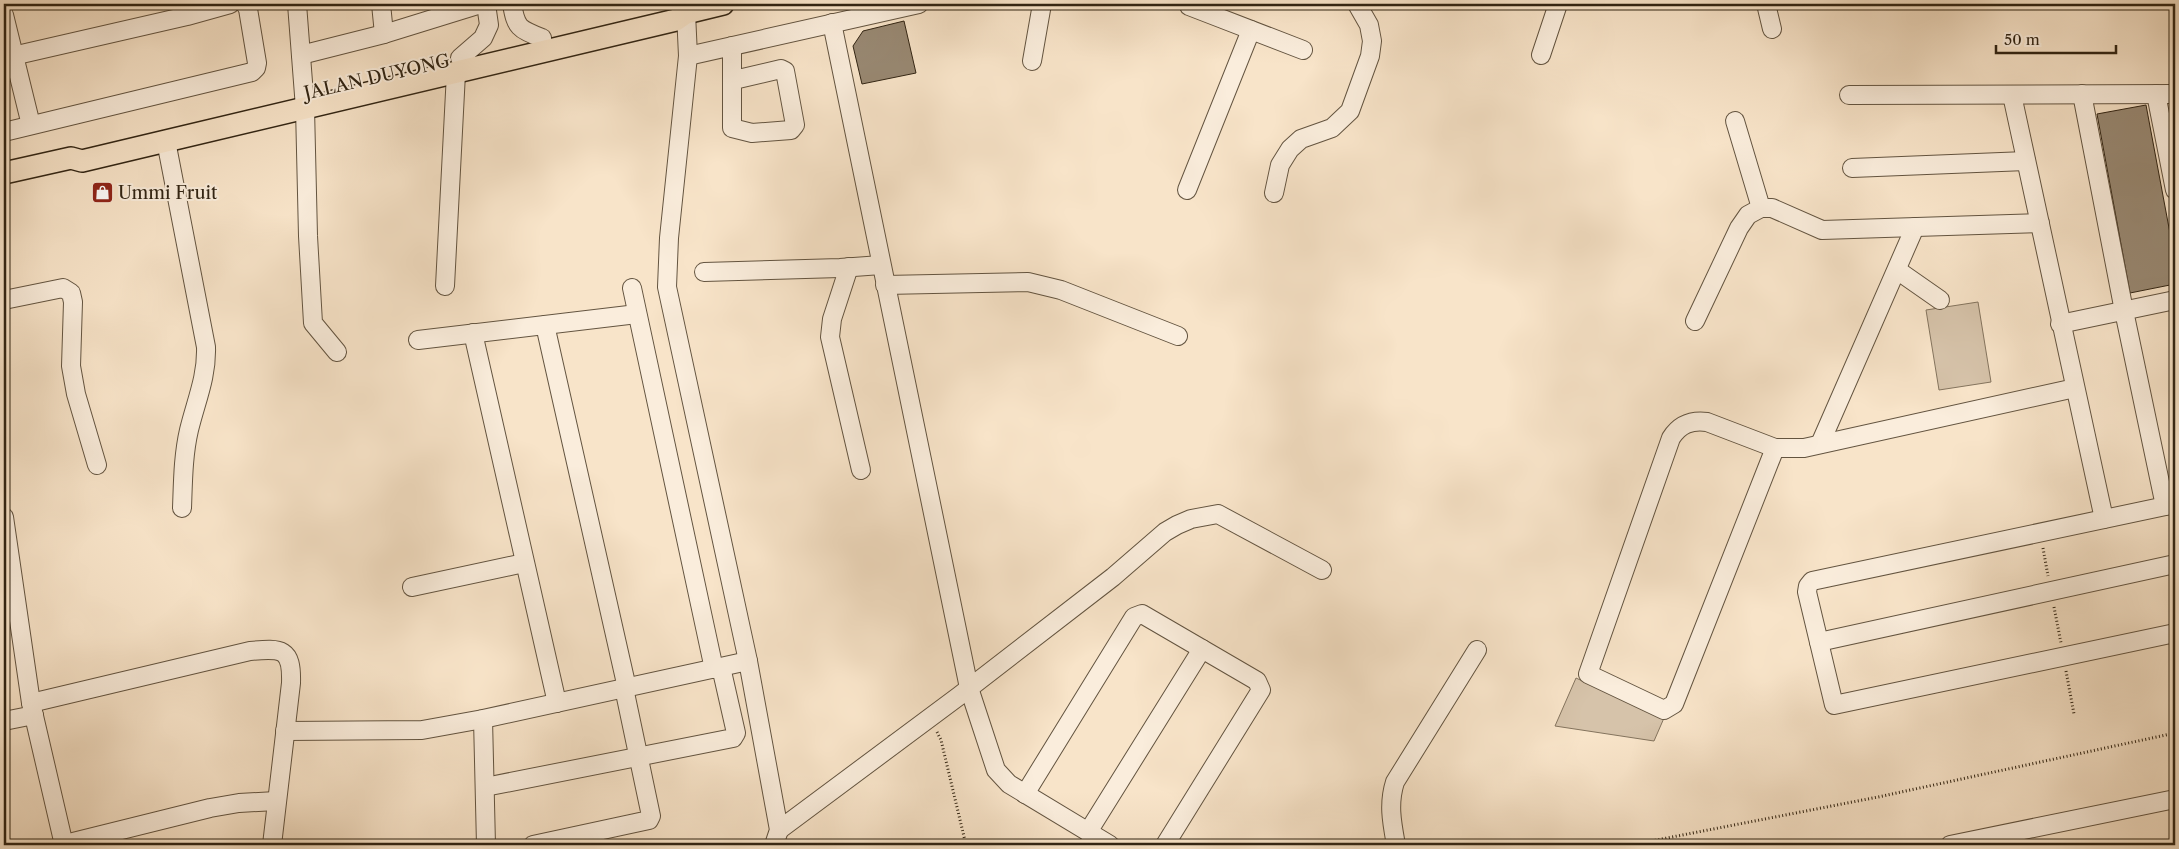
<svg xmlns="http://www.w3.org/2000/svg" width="2179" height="849" font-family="'Libre Caslon Text',serif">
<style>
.green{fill:#d6c3aa;stroke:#84745e}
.building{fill:#988872;stroke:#312413}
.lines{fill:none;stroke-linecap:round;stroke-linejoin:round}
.minor-casing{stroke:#635440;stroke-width:20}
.major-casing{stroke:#312413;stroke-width:24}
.path{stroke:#312413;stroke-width:3;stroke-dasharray:1 2.5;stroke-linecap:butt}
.minor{stroke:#faeddc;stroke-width:18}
.major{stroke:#f8e4c9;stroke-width:21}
.labels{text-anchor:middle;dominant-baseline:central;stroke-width:4;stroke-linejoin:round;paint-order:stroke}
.street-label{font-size:18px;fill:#312413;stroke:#faeddc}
.poi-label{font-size:18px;fill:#312413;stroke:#faeddc;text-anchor:start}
</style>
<rect width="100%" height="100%" fill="#f8e4c9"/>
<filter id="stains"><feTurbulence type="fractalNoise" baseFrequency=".004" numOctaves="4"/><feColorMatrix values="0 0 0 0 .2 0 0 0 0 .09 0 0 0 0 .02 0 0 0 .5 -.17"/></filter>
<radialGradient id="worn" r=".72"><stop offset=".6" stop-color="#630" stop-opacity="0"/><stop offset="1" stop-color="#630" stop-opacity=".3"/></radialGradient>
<g class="green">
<polygon points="1978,302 1991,382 1939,390 1926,310"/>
<polygon points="1576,678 1664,718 1654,741 1555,726"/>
</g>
<g class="building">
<polygon points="904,21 916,73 862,84 853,46 863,31"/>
<polygon points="2146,105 2175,260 2175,284 2130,293 2097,114"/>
</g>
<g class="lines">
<defs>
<g id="minor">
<polyline points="297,4 305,108 308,236 313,323 337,352"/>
<polyline points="381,4 384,34"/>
<path d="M 512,4 C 516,28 519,29 542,38"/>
<polyline points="1190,4 1189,6 1303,50"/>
<polyline points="1766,4 1772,29"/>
<polyline points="686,13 688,56 669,238 667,287 748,661 779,830 774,845"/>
<polyline points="4,15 31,125"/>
<polyline points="832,23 969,688 996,770 1009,784 1110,845"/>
<polyline points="732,46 732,128 752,133 791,130 795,125 785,71 781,69 734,80"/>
<polyline points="301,55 384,34 481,4"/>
<polyline points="1541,55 1558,4"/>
<polyline points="688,56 919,4"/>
<polyline points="4,58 187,16 230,4"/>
<polyline points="460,58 483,38 489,25 486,4"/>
<polyline points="1032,61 1042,4"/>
<polyline points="2082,94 2124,311 2165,506"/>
<polyline points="2156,94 2175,190"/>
<polyline points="1849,95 2175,94"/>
<polyline points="2012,95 2104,519"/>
<polyline points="1735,121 1761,208"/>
<polyline points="4,132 252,72 256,68 257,63 248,9 245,4"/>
<path d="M 166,141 L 206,347 C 207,377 196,401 189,430 C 183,456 183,482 182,508"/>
<polyline points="1852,168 2026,161"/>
<polyline points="1187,190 1251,30"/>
<polyline points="1274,193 1280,165 1290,149 1301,139 1332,128 1350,111 1370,56 1372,41 1369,25 1357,4"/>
<polyline points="849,267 832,319 830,337 861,470"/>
<polyline points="1897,270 1940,300"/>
<polyline points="704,272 840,268 881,265"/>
<polyline points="885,285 1028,282 1061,290 1178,336"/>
<polyline points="445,286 456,73"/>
<polyline points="632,288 714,669"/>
<polyline points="4,300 63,288 71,293 73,302 71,366 76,394 97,465"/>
<polyline points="1695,321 1739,228 1748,215 1761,208 1772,208 1822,230 2040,223"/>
<polyline points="2060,324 2175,300"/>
<polyline points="545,325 627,688"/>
<polyline points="473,333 557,703"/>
<polyline points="418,340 637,314"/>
<polyline points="1820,444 1915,227"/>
<path d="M 1775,448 L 1674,704 L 1664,710 L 1588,674 L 1671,438 C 1680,424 1691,420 1707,422 L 1775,448 L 1804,448 L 2075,388"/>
<polyline points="2175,504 1812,581 1808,586 1807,592 1834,705 2175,633"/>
<polyline points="4,517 31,703 64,845"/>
<polyline points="412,587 524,563"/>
<polyline points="1819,642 2175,564"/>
<path d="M 31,703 L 250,651 C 282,648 292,648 291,683 L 272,845"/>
<polyline points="483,719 486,845"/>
<polyline points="4,721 34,715"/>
<polyline points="285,731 422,730 483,719 748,661"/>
<polyline points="485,787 733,738 736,733 721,667"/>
<polyline points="1025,794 1134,617 1142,614 1257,681 1261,690 1165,845"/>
<polyline points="779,830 959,696 1113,577 1165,532 1177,525 1191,519 1218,514 1322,570"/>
<polyline points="1088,832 1202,649"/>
<polyline points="61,845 210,808 239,803 276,801"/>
<polyline points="533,845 649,820 651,816 624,688"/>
<path d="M 1396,845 C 1392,823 1388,804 1395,782 L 1477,650"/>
<polyline points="1950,845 2175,799"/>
</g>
<polyline id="major" points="4,173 71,158 82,161 166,141 676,20 686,13 723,4"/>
</defs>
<use href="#minor" class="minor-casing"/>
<use href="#major" class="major-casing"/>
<g class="path">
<polyline points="2043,548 2048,576"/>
<polyline points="2054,607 2061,643"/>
<polyline points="2066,671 2074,714"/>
<polyline points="937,732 941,740 966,845"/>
<polyline points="1631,845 1878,797 2175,733"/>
</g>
<use href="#minor" class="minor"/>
<use href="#major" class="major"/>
</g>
<defs>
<symbol id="shop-square" viewBox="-11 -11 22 22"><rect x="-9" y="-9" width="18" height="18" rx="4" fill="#8f2418" stroke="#faeddc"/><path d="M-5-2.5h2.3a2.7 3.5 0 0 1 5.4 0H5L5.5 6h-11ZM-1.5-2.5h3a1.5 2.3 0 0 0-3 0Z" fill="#fff"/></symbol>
</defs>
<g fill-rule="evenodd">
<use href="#shop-square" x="90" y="180" width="25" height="25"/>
</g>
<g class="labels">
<g class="street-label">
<text transform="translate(377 77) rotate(-13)">JALAN DUYONG</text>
</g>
<g class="poi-label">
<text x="118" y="193">Ummi Fruit</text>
</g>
</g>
<rect width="2179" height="849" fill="none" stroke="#f8e4c9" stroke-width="20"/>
<rect x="5" y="5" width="2169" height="839" fill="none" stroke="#312413" stroke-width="2.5"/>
<rect x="10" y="10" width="2159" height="829" fill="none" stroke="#312413"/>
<path d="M1996 45v8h120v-8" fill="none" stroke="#312413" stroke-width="2.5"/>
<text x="2004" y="45" font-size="15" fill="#312413" stroke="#faeddc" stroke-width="4" paint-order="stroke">50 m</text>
<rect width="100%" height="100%" filter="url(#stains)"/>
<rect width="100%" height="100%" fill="url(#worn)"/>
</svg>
